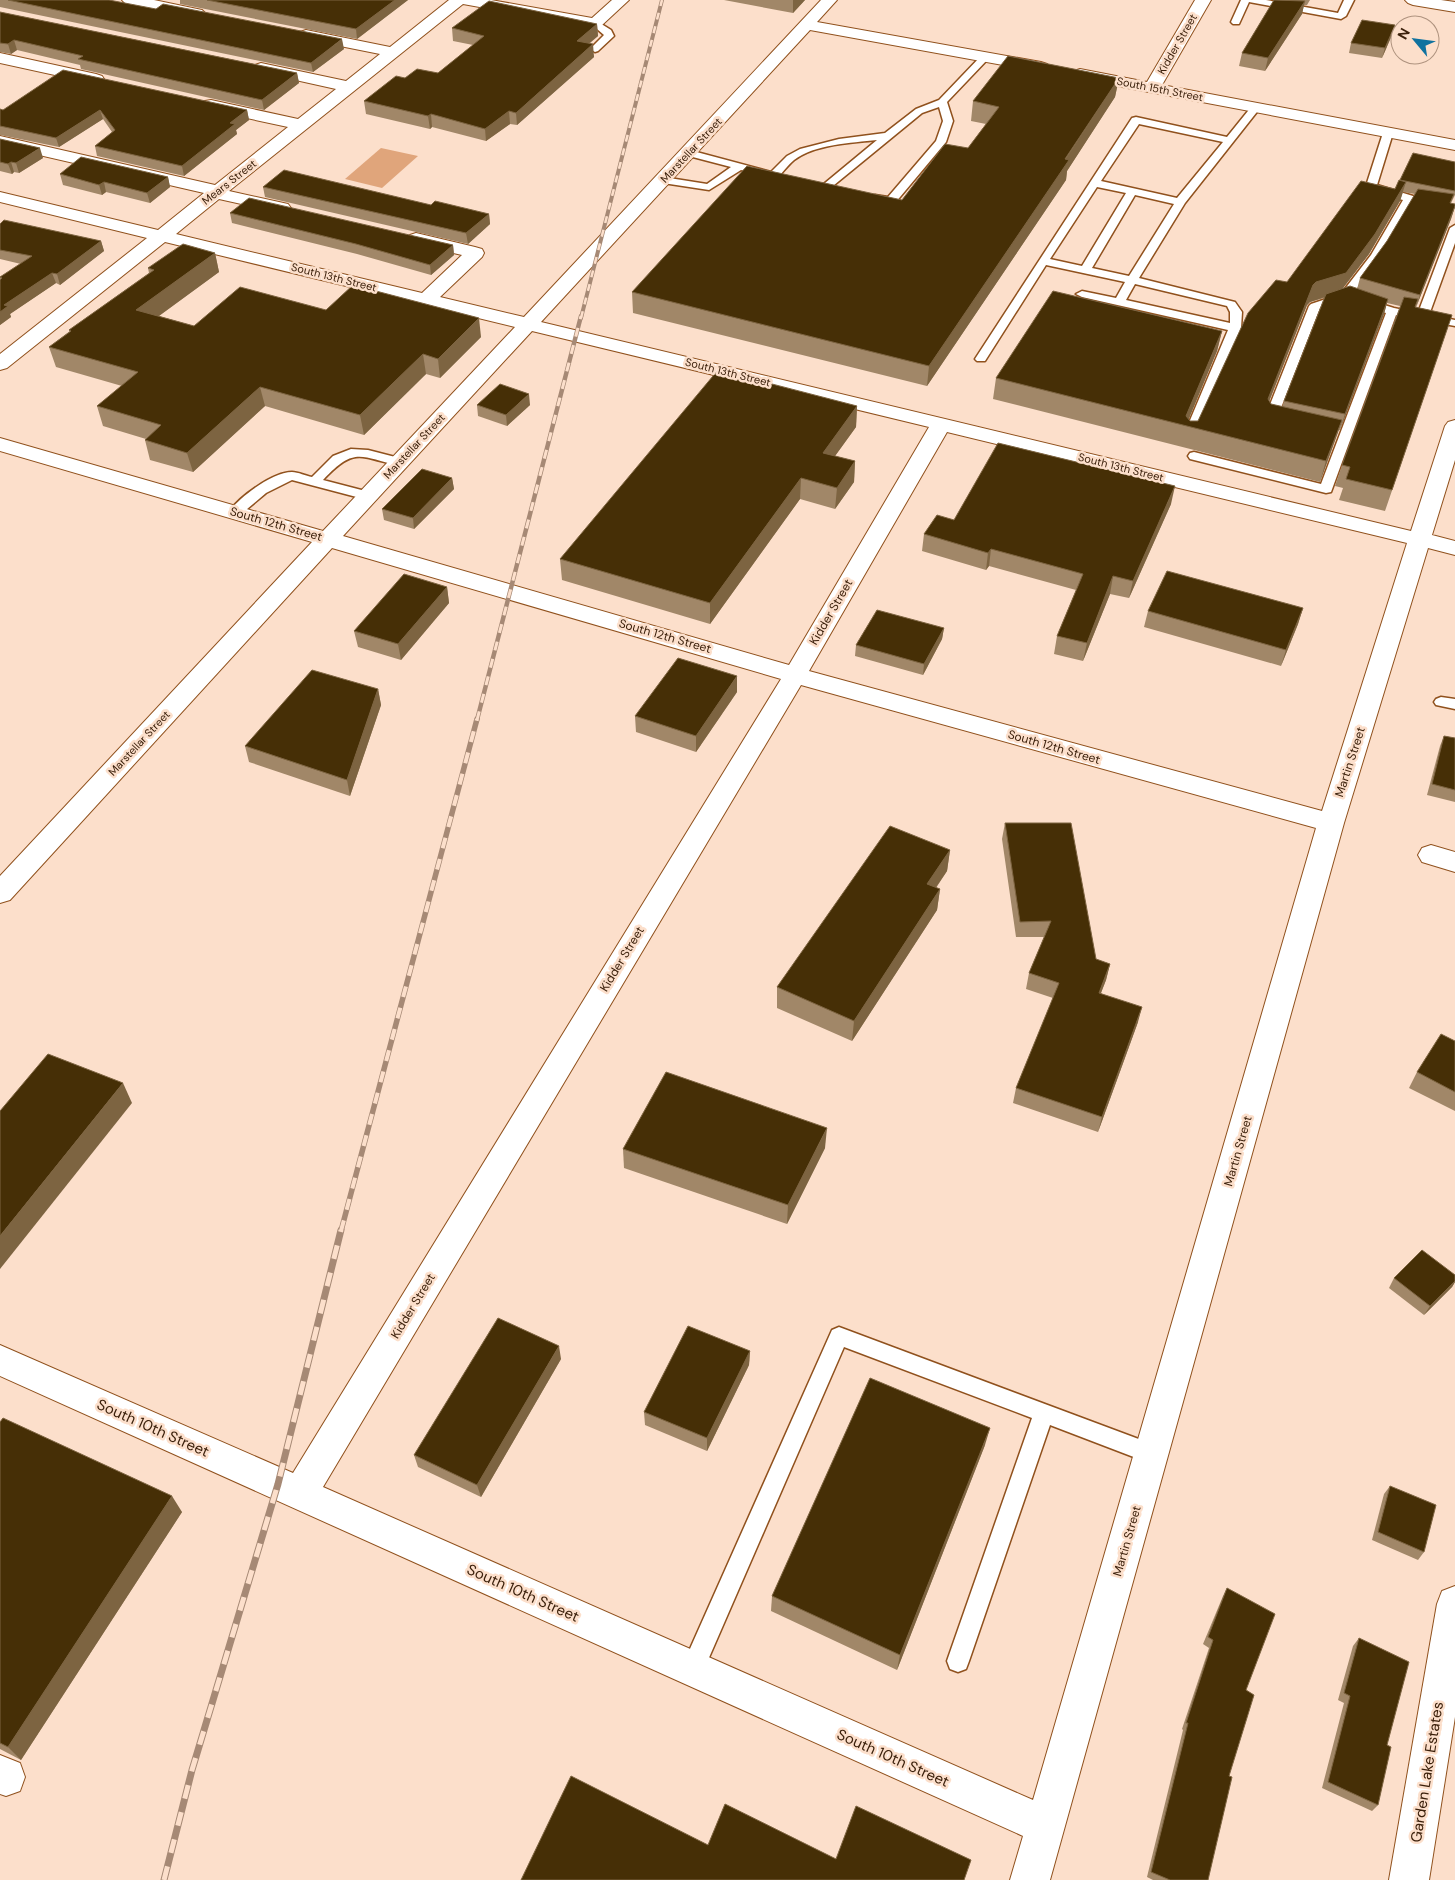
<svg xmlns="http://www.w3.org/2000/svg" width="1455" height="1880" font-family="'DM Sans',sans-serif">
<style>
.green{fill:#e0a57b}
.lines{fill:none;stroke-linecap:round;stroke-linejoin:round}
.lane-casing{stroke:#90511d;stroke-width:3}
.street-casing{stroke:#90511d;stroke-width:2}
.secondary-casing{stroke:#90511d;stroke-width:2}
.lane{fill:#fff;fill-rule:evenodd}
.street{fill:#fff;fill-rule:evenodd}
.secondary{fill:#fff;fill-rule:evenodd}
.rail-far3-casing{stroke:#a68975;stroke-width:4}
.rail-far2-casing{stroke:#a68975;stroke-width:4.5}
.rail-far1-casing{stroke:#a68975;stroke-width:5.5}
.rail-casing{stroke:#a68975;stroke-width:7}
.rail-far3{stroke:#fcdfcb;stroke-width:2.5;stroke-dasharray:7;stroke-linecap:butt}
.rail-far2{stroke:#fcdfcb;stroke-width:3;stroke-dasharray:9;stroke-linecap:butt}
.rail-far1{stroke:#fcdfcb;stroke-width:4;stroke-dasharray:11;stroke-linecap:butt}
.rail{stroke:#fcdfcb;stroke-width:5;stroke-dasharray:14;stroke-linecap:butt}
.wall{fill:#a18768;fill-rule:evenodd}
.shaded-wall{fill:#7d6441}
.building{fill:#462f06;stroke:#7d6441}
.labels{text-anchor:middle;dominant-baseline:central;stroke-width:5;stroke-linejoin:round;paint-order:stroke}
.far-street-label{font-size:11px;fill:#3c210c;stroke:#fcdfcb}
.street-label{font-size:12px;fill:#3c210c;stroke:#fcdfcb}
.near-street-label{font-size:15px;fill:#3c210c;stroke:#fcdfcb}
</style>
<rect width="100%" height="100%" fill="#fcdfcb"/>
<polygon class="green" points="381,148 418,156 382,188 345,179"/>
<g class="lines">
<defs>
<g id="lane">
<polygon points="1241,0 1266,0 1338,13 1344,0 1354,0 1346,16 1341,19 1249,2 1239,24 1233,24 1231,22"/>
<polygon points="595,20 611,30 614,36 598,51 595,52 590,49 604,35 590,23"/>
<path d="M 985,54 L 990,57 L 988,59 L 947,102 L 953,121 L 946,142 L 895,203 L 875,201 L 870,198 L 875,195 L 888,197 L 936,141 L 943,121 L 939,107 L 922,113 L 828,190 L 820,190 L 819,188 L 877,140 C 851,143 815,144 794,160 C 788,165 783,172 778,177 L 774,178 L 741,170 L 709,190 L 663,183 L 658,180 L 663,177 L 707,184 L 731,167 L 685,155 L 684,153 L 689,150 L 771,172 L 787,156 L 800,149 L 839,139 L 885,133 L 916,109 L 939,100 L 982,55 Z"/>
<path d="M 1255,105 L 1260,108 L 1185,203 L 1139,278 L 1235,302 L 1242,312 L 1241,328 L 1193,440 L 1185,440 L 1183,437 L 1228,330 L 1082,297 L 1076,294 L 1082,291 L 1116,298 L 1125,282 L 1046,265 L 985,361 L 977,361 L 975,359 L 1132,118 L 1136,117 L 1227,137 L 1252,106 ZM 1139,124 L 1223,142 L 1177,198 L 1101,181 ZM 1097,187 L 1126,193 L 1082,266 L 1050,259 ZM 1135,195 L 1174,204 L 1129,276 L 1092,268 ZM 1135,284 L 1227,306 L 1230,312 L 1230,323 L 1126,300 Z"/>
<polygon points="1388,130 1393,133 1377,185 1413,196 1414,198 1381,256 1352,295 1394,308 1418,313 1450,228 1455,225 1455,243 1429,315 1455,320 1455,326 1396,315 1331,492 1326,493 1190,459 1188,456 1190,453 1194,452 1321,484 1386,313 1345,300 1320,308 1277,418 1281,421 1275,425 1266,423 1264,420 1309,306 1311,304 1341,294 1371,255 1403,200 1388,196 1366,186 1383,133"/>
<path d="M 351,449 L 368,450 L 403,459 L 405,462 L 399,466 C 359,456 354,447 323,480 L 373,493 L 374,496 L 373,499 L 368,500 L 292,480 L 266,493 L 240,515 L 235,516 L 229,512 C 239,497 273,472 292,472 C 298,472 306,476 312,477 L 333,456 Z"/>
<polygon points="1441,697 1455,699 1455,709 1436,705 1434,702 1436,699"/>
<polygon points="839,1327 1152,1444 1159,1447 1162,1454 1159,1461 1152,1464 1050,1425 969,1661 966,1669 958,1672 950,1669 947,1661 1032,1418 844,1347 701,1676 693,1679 685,1676 682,1668 685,1660 832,1330"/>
</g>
<g id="street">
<polygon points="122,0 154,0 202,10 205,13 202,16 197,18 130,5 125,3"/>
<path d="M 449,0 L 491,0 L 592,18 L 612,0 L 629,0 L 601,26 L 595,28 L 463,4 L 229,191 L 288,204 L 291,208 L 288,212 L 282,213 L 219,199 L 176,234 L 422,293 L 462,255 L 410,243 L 407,239 L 410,235 L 416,233 L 475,247 L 482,249 L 484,253 L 482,257 L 440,297 L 524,317 L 821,0 L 837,0 L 817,22 L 1041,62 L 1047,64 L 1049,67 L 1047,70 L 1041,72 L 810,30 L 541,322 L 1411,531 L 1445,426 L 1448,422 L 1455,420 L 1455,460 L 1432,535 L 1455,541 L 1455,555 L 1428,548 L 1344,823 L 1050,1880 L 1010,1880 L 1023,1836 L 0,1376 L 0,1345 L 293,1473 L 781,679 L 332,548 L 10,900 L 0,903 L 0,876 L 312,542 L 0,451 L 0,438 L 323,531 L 515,327 L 165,242 L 7,368 L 0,370 L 0,354 L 147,238 L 0,202 L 0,192 L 158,230 L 204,193 L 0,146 L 0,136 L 215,185 L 288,127 L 205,109 L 203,105 L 205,101 L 211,100 L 298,119 L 336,89 L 255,71 L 253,68 L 255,65 L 261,63 L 346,81 L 380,54 L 300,38 L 298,35 L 300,32 L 306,30 L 390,47 ZM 532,331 L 929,427 L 789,665 L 343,536 ZM 947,432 L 1407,543 L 1322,811 L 809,671 ZM 801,685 L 1316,828 L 1033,1800 L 323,1487 Z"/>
<polygon points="1195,0 1211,0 1162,85 1455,140 1455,150 1080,79 1074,77 1072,74 1074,71 1080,69 1147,82"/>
<polygon points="0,53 96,74 102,76 104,79 102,82 96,84 0,63"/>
<polygon points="1431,845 1455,852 1455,872 1422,862 1418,855 1422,848"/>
<polygon points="1455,1586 1455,1717 1429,1880 1389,1880 1437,1604 1442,1591"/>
<polygon points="0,1755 20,1763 25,1777 20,1791 6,1796 0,1794"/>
</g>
<polygon id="secondary" points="1405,0 1441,0 1455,2 1455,12 1413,5 1408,3"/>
</defs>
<use href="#lane" class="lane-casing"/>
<use href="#street" class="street-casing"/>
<use href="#secondary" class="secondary-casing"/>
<use href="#lane" class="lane"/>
<use href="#street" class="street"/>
<use href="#secondary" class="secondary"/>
<defs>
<polyline id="rail-far3" points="581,318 662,0"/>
<polyline id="rail-far2" points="477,720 581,316"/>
<polyline id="rail-far1" points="341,1231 477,719"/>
<polyline id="rail" points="164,1880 192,1770 278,1484 341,1230"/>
</defs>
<use href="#rail-far3" class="rail-far3-casing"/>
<use href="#rail-far2" class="rail-far2-casing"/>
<use href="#rail-far1" class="rail-far1-casing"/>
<use href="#rail" class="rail-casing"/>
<use href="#rail-far3" class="rail-far3"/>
<use href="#rail-far2" class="rail-far2"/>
<use href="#rail-far1" class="rail-far1"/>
<use href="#rail" class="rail"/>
</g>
<g class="wall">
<polygon points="0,0 109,0 344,49 313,72 0,7"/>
<polygon points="180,0 408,0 357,39 180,4"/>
<polygon points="724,0 805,0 793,13"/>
<polygon points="1274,0 1310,0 1307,5 1304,5 1302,14 1265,71 1239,66 1242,53"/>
<polygon points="0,12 297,73 299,83 264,110 81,69 80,65 17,50 11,54 0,52"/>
<polygon points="597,24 598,36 589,44 594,57 517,125 510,124 486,141 432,127 430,129 366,114 364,101 405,78 438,73 473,45 453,41 452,28"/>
<polygon points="1392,35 1382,58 1349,53 1351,43"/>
<polygon points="1119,78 1115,97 1067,171 1066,180 927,386 633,313 632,292 902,200 968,148 986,124 971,121 973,101"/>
<polygon points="0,109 3,110 247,110 249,120 236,130 237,134 184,176 97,156 95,146 112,132 103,119 59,147 0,135"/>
<polygon points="0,139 43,158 19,173 14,172 12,174 0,171"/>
<path d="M 1455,162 L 1455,195 L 1451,203 L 1455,207 L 1451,219 L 1416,307 L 1452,315 L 1385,511 L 1339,500 L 1343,488 L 1335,486 L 1342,465 L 1400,306 L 1387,303 L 1384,314 L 1340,430 L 1339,430 L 1320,482 L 993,399 L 996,378 L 1222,331 L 1217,351 L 1188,419 L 1190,421 L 1198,421 L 1287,282 L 1395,189 L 1400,180 ZM 1403,192 L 1415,194 L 1387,241 L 1360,278 L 1357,289 L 1343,288 L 1369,254 L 1400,201 ZM 1324,298 L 1284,401 L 1282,407 L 1271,404 L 1269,402 L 1307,305 L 1310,302 Z"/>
<polygon points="60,174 168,177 170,187 150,203 106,192 102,195 63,185"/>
<polygon points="263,187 489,214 490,224 468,244 265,197"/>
<polygon points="230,213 453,245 454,255 431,275 357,254 232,223"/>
<polygon points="0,224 101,241 104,251 60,285 56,283 10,314 11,317 0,325 0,277 21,264 0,259"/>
<polygon points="215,253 219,272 159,316 194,326 326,310 481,337 440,378 426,374 364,435 265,406 193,472 150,460 145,440 146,439 103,426 97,406 122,386 56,367 49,347 70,331 69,330 149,273 148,268"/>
<polygon points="477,405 530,405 507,426 478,416"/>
<polygon points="857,406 856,427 835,456 855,461 854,482 835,509 800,499 710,624 562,580 560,559"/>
<polygon points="452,478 454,489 414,529 384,520 382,509"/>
<polygon points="1171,504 1129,598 1110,594 1083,661 1054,654 1057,636 1076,590 989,566 986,570 922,551 924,534 954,520"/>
<polygon points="447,587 449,603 401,660 358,647 354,631"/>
<polygon points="1303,608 1298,624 1281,666 1144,627 1148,611"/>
<polygon points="944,628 942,639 923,675 855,656 856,645"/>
<polygon points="378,689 381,705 350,796 249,762 245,746"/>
<polygon points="737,692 696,752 636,732 635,716"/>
<polygon points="1444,736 1455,738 1455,802 1427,795 1440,746"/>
<polygon points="1005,823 1096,959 1110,964 1106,980 1101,993 1138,1022 1098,1132 1013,1103 1016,1088 1053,998 1026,989 1029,973 1044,937 1016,937 1002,839"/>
<polygon points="950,850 947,871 936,888 940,889 937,910 852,1041 777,1008 777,987"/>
<polygon points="1455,1041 1455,1111 1409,1088 1417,1072"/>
<polygon points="825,1148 787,1224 624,1168 623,1149"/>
<polygon points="1455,1275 1455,1282 1452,1287 1424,1315 1389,1288 1394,1278"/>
<polygon points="750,1351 749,1365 707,1451 645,1425 644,1412"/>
<polygon points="561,1359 481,1497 418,1467 414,1455"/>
<polygon points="0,1422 182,1512 21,1760 0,1749"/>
<polygon points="985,1445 897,1670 771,1611 772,1596"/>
<polygon points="1390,1486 1424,1552 1418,1560 1372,1540 1384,1494"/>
<polygon points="1227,1588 1246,1690 1229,1776 1208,1880 1153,1880 1147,1877 1183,1730 1182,1729 1209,1648 1203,1644 1223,1596"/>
<polygon points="1359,1638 1387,1745 1378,1805 1372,1811 1322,1788 1344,1703 1338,1700 1353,1646"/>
</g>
<g class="shaded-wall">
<polygon points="395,0 408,0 357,39 356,29"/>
<polygon points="793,0 805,0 793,13"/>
<polygon points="1305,1 1302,14 1265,71 1268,58"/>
<polygon points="597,24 598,36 577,53 577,41"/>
<polygon points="1395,25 1392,35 1382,58 1385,48"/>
<polygon points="342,39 344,49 313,72 311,63"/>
<polygon points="14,40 17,50 11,54 8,44"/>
<polygon points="593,44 594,57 517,125 516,113"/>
<polygon points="297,73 299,83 264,110 262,100"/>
<polygon points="1119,78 1115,97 1067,171 1066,180 927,386 929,366"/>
<polygon points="100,110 103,119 59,147 56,138"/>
<polygon points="247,110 249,120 236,130 237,134 184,176 182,166 230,123"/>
<polygon points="509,111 510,124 486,141 485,129"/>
<polygon points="431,114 432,127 430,129 428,116"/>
<polygon points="40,148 43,158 19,173 16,163"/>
<polygon points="11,162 14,172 12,174 8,164"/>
<polygon points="168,177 170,187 150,203 147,193"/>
<polygon points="104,182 106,192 102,195 99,185"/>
<polygon points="1406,182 1400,201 1369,254 1340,292 1310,302 1307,305 1262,419 1268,399 1313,285"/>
<polygon points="1455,206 1451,219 1415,310 1420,295"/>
<polygon points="489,214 490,224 468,244 466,233"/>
<polygon points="101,241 104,251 60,285 57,274"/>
<polygon points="453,245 454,255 431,275 430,265"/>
<polygon points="215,253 219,272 141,329 136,310"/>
<polygon points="52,273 56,283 10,314 11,317 0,325 0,312 4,305"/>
<polygon points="1388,299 1384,314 1340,430 1345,414"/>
<polygon points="479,318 481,337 440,378 438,359"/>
<polygon points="1222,331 1217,351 1186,426 1186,416"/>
<polygon points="423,354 426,374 364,435 360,415"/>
<polygon points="260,387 265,406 193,472 187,453"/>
<polygon points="529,394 530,405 507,426 506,415"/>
<polygon points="857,406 856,427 822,474 823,453"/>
<polygon points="1342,420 1335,440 1320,482 1326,461"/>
<polygon points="855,461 854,482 835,509 837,488"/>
<polygon points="452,478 454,489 414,529 413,518"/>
<polygon points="801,478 800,499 710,624 710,603"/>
<polygon points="1175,486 1171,504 1129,598 1133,581"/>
<polygon points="991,549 989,566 986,570 988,553"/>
<polygon points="1113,576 1110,594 1083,661 1087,643"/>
<polygon points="447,587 449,603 401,660 398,644"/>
<polygon points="1303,608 1298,624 1281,666 1286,650"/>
<polygon points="944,628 942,639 923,675 924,664"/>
<polygon points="737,676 737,692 696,752 696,736"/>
<polygon points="378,689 381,705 350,796 347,780"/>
<polygon points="950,850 947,871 924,905 927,884"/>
<polygon points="940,889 937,910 852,1041 854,1021"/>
<polygon points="1110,964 1106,980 1095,1008 1099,993"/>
<polygon points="1142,1007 1138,1022 1098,1132 1102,1117"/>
<polygon points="123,1083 132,1103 0,1269 0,1236"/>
<polygon points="827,1128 825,1148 787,1224 788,1205"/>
<polygon points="1455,1281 1455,1282 1452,1287 1424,1315 1430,1306"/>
<polygon points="559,1346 561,1359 481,1497 477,1485"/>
<polygon points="750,1351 749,1365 707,1451 707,1438"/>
<polygon points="990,1428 985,1445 897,1670 900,1655"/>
<polygon points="172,1496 182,1512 21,1760 8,1747"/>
</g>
<g class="building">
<polygon points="8,0 109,0 156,9 163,4 342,39 311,63"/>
<polygon points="207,0 395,0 356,29"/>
<polygon points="1274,0 1305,1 1268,58 1242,53"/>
<polygon points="489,1 597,24 577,41 593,44 516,113 509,111 485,129 431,114 428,116 364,101 396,76 405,78 417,69 438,73 484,36 452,28"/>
<polygon points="0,12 297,73 262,100 78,59 83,56 14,40 8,44 0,43"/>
<polygon points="1362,20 1395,25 1385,48 1351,43"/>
<polygon points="1008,56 1119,78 1065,159 1069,160 929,366 632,292 747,166 902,200 945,144 968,148 999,107 973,101"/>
<polygon points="63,70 247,110 230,123 235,124 182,166 95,146 115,130 100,110 56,138 0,126 0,109 3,110"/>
<polygon points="0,139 40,148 16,163 11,162 8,164 0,162"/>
<polygon points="1413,153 1455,162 1455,191 1400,180"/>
<polygon points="81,157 168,177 147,193 104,182 99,185 60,174"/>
<polygon points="284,170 431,205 435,201 489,214 466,233 263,187"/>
<polygon points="1399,180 1406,182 1375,234 1346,273 1316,282 1313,285 1268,399 1271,404 1342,420 1326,461 996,378 1053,291 1222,331 1186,416 1190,421 1198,421 1248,313 1276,280 1287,282 1361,181 1395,189"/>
<polygon points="1418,189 1454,194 1450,203 1455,204 1455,206 1420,295 1360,278 1387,241"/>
<polygon points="249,198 453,245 430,265 356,244 230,213"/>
<polygon points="4,220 101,241 57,274 52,273 4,305 8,306 0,312 0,280 2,278 0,277 32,256 0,250 0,224"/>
<polygon points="183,244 215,253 136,310 194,326 240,287 326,310 353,285 479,318 438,359 423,354 360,415 260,387 187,453 145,440 161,425 97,406 138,372 49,347 71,331 69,330 154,270 148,268"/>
<polygon points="1350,286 1388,299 1345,414 1284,401 1326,294"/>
<polygon points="1404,297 1418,299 1415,307 1452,315 1392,490 1346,479 1350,467 1342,465"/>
<polygon points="718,370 857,406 823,453 855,461 837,488 801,478 710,603 560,559"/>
<polygon points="500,384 529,394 506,415 477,405"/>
<polygon points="998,443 1175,486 1133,581 1113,576 1087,643 1057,636 1083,574 991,549 988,553 924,534 937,515 954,520"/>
<polygon points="422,469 452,478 413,518 382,509"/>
<polygon points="1167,571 1303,608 1286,650 1148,611"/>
<polygon points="404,574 447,587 398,644 354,631"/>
<polygon points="877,610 944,628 924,664 856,645"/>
<polygon points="678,658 737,676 696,736 635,716"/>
<polygon points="312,670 378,689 347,780 245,746"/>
<polygon points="1444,736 1455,738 1455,790 1432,784"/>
<polygon points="1005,823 1071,823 1096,959 1110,964 1099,993 1142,1007 1102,1117 1016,1088 1059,983 1029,973 1051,921 1020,922"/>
<polygon points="890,826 950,850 927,884 940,889 854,1021 777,987"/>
<polygon points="1441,1034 1455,1041 1455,1092 1417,1072"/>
<polygon points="48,1054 123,1083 0,1236 0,1111"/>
<polygon points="666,1072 827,1128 788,1205 623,1149"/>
<polygon points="1422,1250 1455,1275 1455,1281 1430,1306 1394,1278"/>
<polygon points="498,1318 559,1346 477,1485 414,1455"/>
<polygon points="688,1326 750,1351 707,1438 644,1412"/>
<polygon points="870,1378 990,1428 900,1655 772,1596"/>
<polygon points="3,1418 172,1496 8,1747 0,1743 0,1422"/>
<polygon points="1390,1486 1436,1505 1424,1552 1378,1532"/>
<polygon points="1227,1588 1275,1614 1246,1690 1254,1695 1229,1776 1232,1777 1208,1880 1170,1880 1151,1872 1188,1723 1186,1723 1213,1640 1208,1637"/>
<polygon points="1359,1638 1409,1662 1387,1745 1391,1747 1378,1805 1328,1782 1350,1696 1344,1693"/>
<polygon points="571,1776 708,1845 725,1804 836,1859 856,1806 971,1860 964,1880 521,1880"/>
</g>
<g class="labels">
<g class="far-street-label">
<text transform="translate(1177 44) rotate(-60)">Kidder Street</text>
<text transform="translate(1160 89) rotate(11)">South 15th Street</text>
<text transform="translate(691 150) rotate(-47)">Marstellar Street</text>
<text transform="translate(229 182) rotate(-38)">Mears Street</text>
<text transform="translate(334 277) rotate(14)">South 13th Street</text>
<text transform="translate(728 372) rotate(14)">South 13th Street</text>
<text transform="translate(414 446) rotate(-47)">Marstellar Street</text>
<text transform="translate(1121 467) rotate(14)">South 13th Street</text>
<text transform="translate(139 743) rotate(-47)">Marstellar Street</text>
</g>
<g class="street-label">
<text transform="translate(276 524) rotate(16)">South 12th Street</text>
<text transform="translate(831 612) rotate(-60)">Kidder Street</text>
<text transform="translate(665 636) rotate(16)">South 12th Street</text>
<text transform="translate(1054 747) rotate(16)">South 12th Street</text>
<text transform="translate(1350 762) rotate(-72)">Martin Street</text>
<text transform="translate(622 959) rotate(-59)">Kidder Street</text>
<text transform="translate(1238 1151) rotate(-74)">Martin Street</text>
<text transform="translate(413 1306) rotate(-59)">Kidder Street</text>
<text transform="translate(1127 1541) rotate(-74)">Martin Street</text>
</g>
<g class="near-street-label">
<text transform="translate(153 1428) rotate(24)">South 10th Street</text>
<text transform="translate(523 1593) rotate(24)">South 10th Street</text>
<text transform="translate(893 1758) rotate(24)">South 10th Street</text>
<text transform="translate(1427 1772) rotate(-81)">Garden Lake Estates</text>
</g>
</g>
<g transform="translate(1415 40) rotate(299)"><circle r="24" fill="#fcdfcb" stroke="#af937f"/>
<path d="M0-4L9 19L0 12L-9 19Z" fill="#10729f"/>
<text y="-8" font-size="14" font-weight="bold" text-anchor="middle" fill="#3c210c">N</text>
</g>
</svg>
